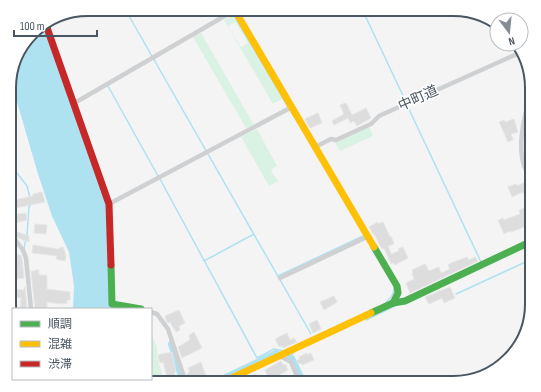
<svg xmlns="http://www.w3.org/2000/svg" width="541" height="392" font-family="'Sofia Sans Condensed','Noto Sans JP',sans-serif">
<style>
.green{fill:#d9f2e3;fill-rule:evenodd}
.water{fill:#aee2f0}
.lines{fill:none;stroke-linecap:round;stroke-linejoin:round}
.stream{stroke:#aee2f0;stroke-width:1.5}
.canal{stroke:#aee2f0;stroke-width:6}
.building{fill:#ddddde;stroke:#e5e6e7}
.street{stroke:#ced0d2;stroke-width:4.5}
.fast{stroke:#4caf50;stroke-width:7}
.slow{stroke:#ffc107;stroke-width:7}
.jam{stroke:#c62828;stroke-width:7}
.labels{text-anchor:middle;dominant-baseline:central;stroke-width:3.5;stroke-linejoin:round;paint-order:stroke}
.street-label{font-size:14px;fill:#4a5661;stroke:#fff}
.rim{fill:none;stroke:#4a5661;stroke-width:2}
</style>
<rect width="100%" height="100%" fill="#f4f4f4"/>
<g class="green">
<path d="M 232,15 L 282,99 L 273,104 L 224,20 ZM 235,22 L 248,43 L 241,47 L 228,26 Z"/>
<polygon points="201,33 254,125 246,128 193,37"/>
<polygon points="369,127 373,136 340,151 335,142"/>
<polygon points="257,129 277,166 272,169 271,171 278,181 269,186 241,137"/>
<polygon points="151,334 157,348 157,357 163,378 163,383 124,383 125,379 151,379"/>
</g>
<polygon class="water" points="44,25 106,202 110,305 122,309 73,309 74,286 69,252 52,216 38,174 10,78 19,49 36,28"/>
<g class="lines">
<g class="stream">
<polyline points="125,9 311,334"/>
<polyline points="230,9 288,107"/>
<polyline points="362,9 406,102"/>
<polyline points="515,44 519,52"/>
<polyline points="108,86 158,176"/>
<polyline points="407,105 481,262"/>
<polyline points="290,110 294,117"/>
<polyline points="10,164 27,186 30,198"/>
<polyline points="160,179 257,358 274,349 284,351"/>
<polyline points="27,235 29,207 31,204"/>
<polyline points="24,249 26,239"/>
<polyline points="204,261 254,234"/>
<polyline points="278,276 365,235"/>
<polyline points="456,294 532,259"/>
<path d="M 386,302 C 392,297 394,294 394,287"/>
<polyline points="366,320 397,305"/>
<polyline points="291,358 293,352"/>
</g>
<g class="canal">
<polyline points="171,344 183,383"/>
<polyline points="289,357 292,358 304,383"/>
<polyline points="213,383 276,353 278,354"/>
</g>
</g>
<g class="building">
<polygon points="346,103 352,115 366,108 371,118 357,126 354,121 350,123 348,118 334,125 332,121 344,114 340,105"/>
<polygon points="318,113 322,123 310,128 305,119"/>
<polygon points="514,119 518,132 511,134 513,140 508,142 499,122 504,120 505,122"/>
<polygon points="526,182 528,186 532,184 532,200 529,202 523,192 512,197 508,187 516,184 517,186"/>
<polygon points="42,192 45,202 10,209 10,201 33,196 33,194"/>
<polygon points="527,207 528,212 532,211 532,220 528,222 529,225 511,232 510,231 504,234 498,220 503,218 504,220 520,214 519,210"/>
<polygon points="26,213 27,220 14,223 15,231 29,236 29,242 18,238 13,230 10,229 10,215"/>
<polygon points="378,222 378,224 383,222 390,237 391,236 394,244 388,246 391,254 399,251 398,249 403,247 408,258 395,265 394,263 391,264 384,248 382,249 374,234 373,234 369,227"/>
<polygon points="35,224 47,225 46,234 34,233"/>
<polygon points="33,245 57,249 63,247 66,256 65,261 56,259 57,256 32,253"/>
<polygon points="17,252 17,255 21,255 22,259 24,278 15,279 15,274 10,275 10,267 12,267 11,253"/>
<polygon points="467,257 469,260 475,257 478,261 410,293 406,283 414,279 412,273 413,273 412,270 425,264 429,271 439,267 441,273 450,269 448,265 451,263"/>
<polygon points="35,270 39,270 39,275 47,275 47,289 70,292 70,300 67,300 67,303 62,304 47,302 47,309 35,309 31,271 35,271"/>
<polygon points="24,287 25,287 27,309 20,309 21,298 11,296 11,289 24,290"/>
<polygon points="450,287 455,298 444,303 442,298 429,304 425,297"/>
<polygon points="334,296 337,302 324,310 320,302"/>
<polygon points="179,310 185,323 179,326 180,330 176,332 170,322 168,323 167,322 165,316"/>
<polygon points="317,320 321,329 313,333 309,324"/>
<polygon points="194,332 202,348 182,358 178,347 190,340 190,339 189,335"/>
<polygon points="287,333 290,340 294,338 297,342 283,348 282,346 280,347 278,345 275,339"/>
<polygon points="172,352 176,372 174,372 177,383 169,383 163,362 160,363 158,355"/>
<polygon points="307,353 307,355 311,353 314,360 302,365 301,363 298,364 297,360 300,359 299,357"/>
<polygon points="281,361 283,365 285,364 288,370 277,376 278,378 274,379 274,378 269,379 265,370"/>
<polygon points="201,362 206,376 199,378 200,380 191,382 191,381 189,381 187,374 190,371 188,368"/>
<polygon points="256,374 260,383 236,383"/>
</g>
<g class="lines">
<g class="street">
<path d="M 532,85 C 527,111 516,140 524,166 C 526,171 529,176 532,180"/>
<polyline points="73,102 78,101 235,10"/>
<polyline points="315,147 331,139 336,140 371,124 379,116 517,54 524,53"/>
<polyline points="109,204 290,108"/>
<polyline points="10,233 23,250 26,258 31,309"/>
<polyline points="280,278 369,236"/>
<polyline points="151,312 157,314 168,329 186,383"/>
<polyline points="280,356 291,362 300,383"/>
<polyline points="82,382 84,379"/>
</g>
<g class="fast">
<polyline points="374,247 397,286 398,293 393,303"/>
<polyline points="111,265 112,304 141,309"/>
<polyline points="371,313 393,303 405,301 532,241"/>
</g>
<g class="slow">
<polyline points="234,9 374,247"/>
<polyline points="221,383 371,313"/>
</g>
<polyline class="jam" points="46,25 109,204 111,265"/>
</g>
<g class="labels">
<g class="street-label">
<text transform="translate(418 98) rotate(-24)">中町道</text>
</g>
</g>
<path d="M0 0H541V392H0ZM88 16H453A72 72 0 0 1 525 88V304A72 72 0 0 1 453 376H88A72 72 0 0 1 16 304V88A72 72 0 0 1 88 16Z" fill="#fff" fill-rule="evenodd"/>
<path class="rim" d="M88 16H453A72 72 0 0 1 525 88V304A72 72 0 0 1 453 376H88A72 72 0 0 1 16 304V88A72 72 0 0 1 88 16Z"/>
<rect x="12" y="308" width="140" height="72" fill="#ffffff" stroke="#b7bbc0"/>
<rect x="20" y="321" width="20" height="6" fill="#4caf50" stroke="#b7bbc0"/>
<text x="48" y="328" font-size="12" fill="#4a5661">順調</text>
<rect x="20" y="341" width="20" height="6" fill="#ffc107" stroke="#b7bbc0"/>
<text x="48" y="348" font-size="12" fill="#4a5661">混雑</text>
<rect x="20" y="361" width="20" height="6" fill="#c62828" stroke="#b7bbc0"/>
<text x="48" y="368" font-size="12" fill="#4a5661">渋滞</text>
<g transform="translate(509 32) rotate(164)"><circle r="19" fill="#ffffff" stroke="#b7bbc0"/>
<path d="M0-3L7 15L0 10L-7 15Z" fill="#868d94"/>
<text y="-6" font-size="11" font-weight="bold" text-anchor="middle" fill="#4a5661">N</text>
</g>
<path d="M14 30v6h83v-6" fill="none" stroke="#4a5661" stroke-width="2"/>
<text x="20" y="30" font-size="12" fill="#4a5661" stroke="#ffffff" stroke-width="3" paint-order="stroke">100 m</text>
</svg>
